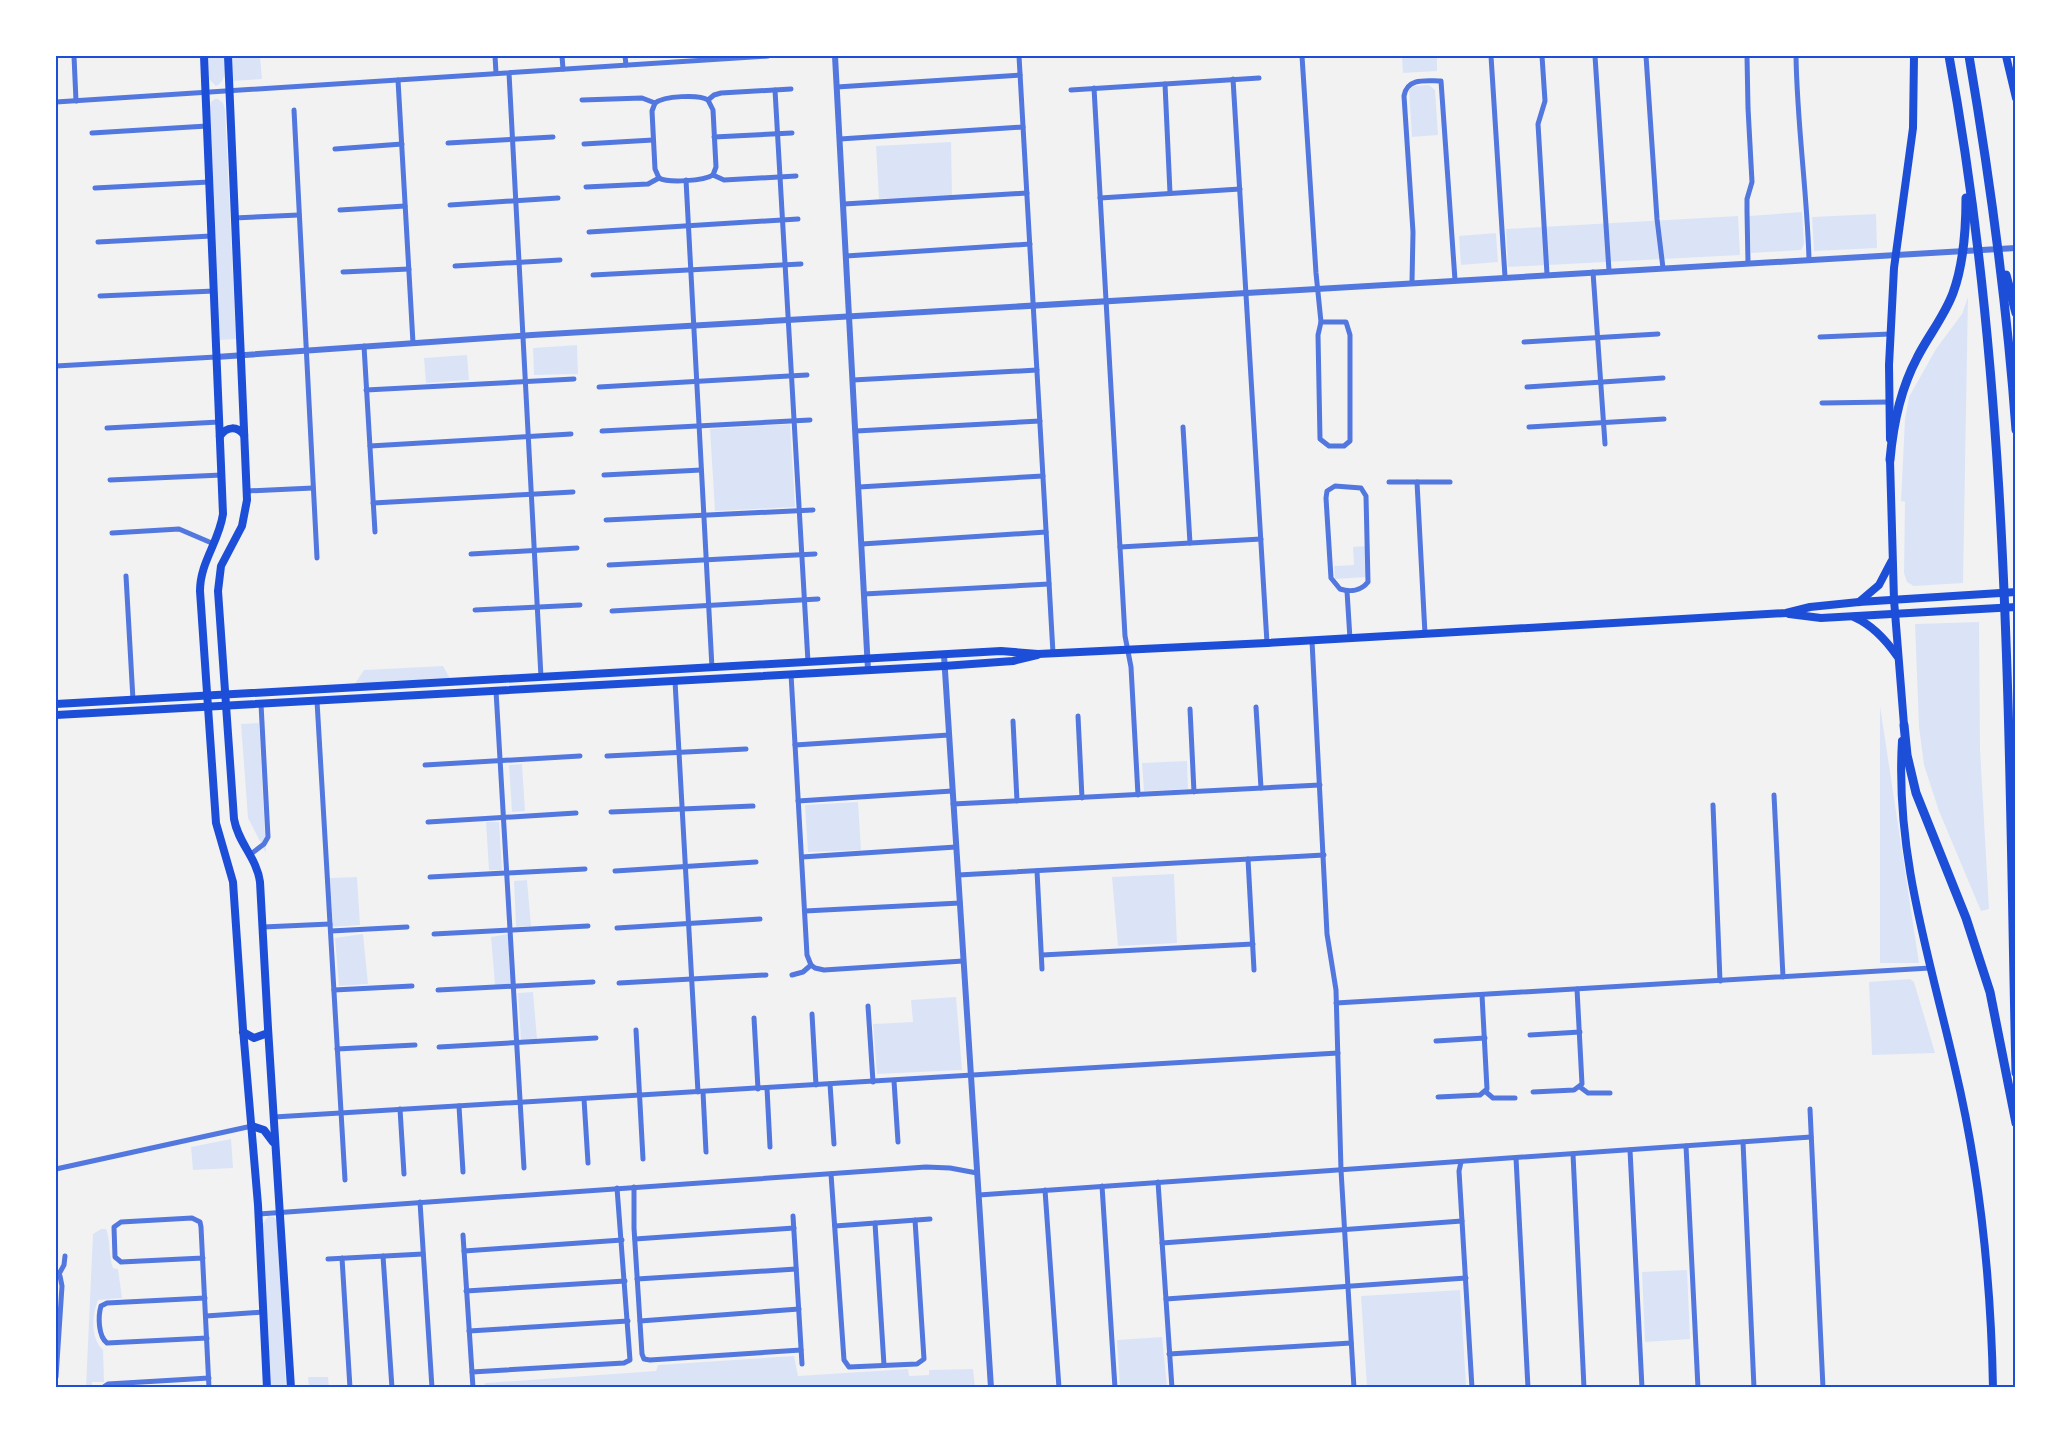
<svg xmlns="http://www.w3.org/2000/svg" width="2071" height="1443" font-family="'Space Grotesk',sans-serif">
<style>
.green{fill:#dbe4f7}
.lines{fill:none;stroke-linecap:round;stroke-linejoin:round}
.minor{stroke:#5277de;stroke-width:5}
.tertiary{stroke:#5277de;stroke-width:6}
.secondary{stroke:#1d4ed8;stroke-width:8}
.primary{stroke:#1d4ed8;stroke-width:8}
.motorway{stroke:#1d4ed8;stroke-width:9}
.neatline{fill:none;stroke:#1d4ed8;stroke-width:2}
</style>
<rect width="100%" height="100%" fill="#f2f2f2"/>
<g class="green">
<path d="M 208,56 L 224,56 C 224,68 228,80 216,86 L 209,79 Z"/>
<polygon points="231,56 260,56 262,79 232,81"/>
<polygon points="1437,56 1437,71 1403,73 1402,57"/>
<polygon points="1429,85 1435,90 1438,135 1412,137 1409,90 1414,86"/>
<polygon points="215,99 218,99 223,103 225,109 236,339 220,340 210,108 211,102"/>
<polygon points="951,142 952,196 879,199 876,146"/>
<polygon points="1802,212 1804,244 1801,250 1751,253 1749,216"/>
<polygon points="1876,214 1877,248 1814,251 1812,217"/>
<polygon points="1738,216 1740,255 1508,267 1506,229"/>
<polygon points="1496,233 1498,262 1461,265 1459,236"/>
<polygon points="1968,297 1963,583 1914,586 1907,582 1904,573 1905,502 1901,501 1905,419 1909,397 1936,349 1962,314"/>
<polygon points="577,345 578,374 534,375 533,348"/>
<polygon points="467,355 469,380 426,383 424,358"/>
<polygon points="790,424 795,507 715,511 710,429"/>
<polygon points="1365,546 1367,577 1335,579 1334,566 1354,565 1353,547"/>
<polygon points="1979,622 1980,749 1989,909 1981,911 1939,811 1924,765 1919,727 1915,624"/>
<polygon points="443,666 453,684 351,690 364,670"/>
<polygon points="1880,706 1919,963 1880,963"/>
<polygon points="259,723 266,853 248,818 241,724"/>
<polygon points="1187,761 1188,789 1144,791 1142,763"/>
<polygon points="522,764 525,811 512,812 509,765"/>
<polygon points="858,802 861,850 808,852 805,805"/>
<polygon points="486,822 499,822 502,870 489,870"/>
<polygon points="1174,874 1177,943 1118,946 1112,877"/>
<polygon points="357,877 360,925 333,927 330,878"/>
<polygon points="527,880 531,926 516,927 514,881"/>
<polygon points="363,934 368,984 339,986 335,938"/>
<polygon points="509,934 512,984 495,985 491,937"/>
<polygon points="1910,979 1914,982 1935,1053 1872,1055 1869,982"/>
<polygon points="533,992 537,1039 521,1040 518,993"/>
<polygon points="956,997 962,1070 877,1074 873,1024 913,1022 911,1000"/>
<polygon points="231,1139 233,1168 193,1170 191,1147"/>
<polygon points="268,1216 274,1217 277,1221 286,1387 270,1387 262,1225"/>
<path d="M 101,1229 L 106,1229 C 111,1241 108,1255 113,1268 L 118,1269 L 122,1298 L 98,1300 C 92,1315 90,1338 103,1350 L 104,1382 L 92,1382 L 92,1387 L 86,1387 L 93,1234 Z"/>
<polygon points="1687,1270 1690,1339 1645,1342 1642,1272"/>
<polygon points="1460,1290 1466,1385 1432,1388 1367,1387 1361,1296"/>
<polygon points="1162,1337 1167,1387 1120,1387 1117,1340"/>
<polygon points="794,1356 798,1376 908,1369 909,1376 929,1375 929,1370 973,1369 975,1387 484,1387 485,1383 656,1371 658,1365"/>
<polygon points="308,1377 328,1377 329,1387 309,1387"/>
</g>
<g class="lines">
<g class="minor">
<polyline points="74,56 76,101"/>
<polyline points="495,56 496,73"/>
<polyline points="562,56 563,69"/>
<polyline points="625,56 626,65"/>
<polyline points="1019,56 1053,653"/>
<polyline points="1302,56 1316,273 1321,322"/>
<polyline points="1491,56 1505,277"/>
<polyline points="1542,56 1545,101 1538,124 1547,274"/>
<polyline points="1595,56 1609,271"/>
<polyline points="1646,56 1657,219 1663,268"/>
<polyline points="1747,56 1748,108 1752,182 1747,199 1747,211 1748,263"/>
<path d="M 1796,56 C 1797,124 1807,191 1809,259"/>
<polyline points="509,73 541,677"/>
<polyline points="1233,79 1267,643"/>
<polyline points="398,80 413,343"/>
<polyline points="1165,84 1170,193"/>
<polyline points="837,87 1020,75"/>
<polyline points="1094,88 1125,636 1131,667 1138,795"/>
<polyline points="775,90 808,662"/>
<polyline points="1071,90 1259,78"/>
<polyline points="582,100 642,98 655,103"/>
<polyline points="708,100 714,95 721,93 791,89"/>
<polyline points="708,100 713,110 716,167 713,175"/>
<polyline points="56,102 768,56"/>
<polyline points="655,103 652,111 655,169 659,178"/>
<path d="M 655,103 C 664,96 699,94 708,100"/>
<polyline points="294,110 317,558"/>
<polyline points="92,133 207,126"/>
<polyline points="714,137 792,133"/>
<polyline points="840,139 1023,127"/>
<polyline points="448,143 553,137"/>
<polyline points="584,144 653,140"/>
<polyline points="335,149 402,144"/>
<path d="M 659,178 C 668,183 704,181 713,175 L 724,180 L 796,176"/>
<polyline points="686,180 712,668"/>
<polyline points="586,187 648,184 659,178"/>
<polyline points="95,188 209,182"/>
<polyline points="1100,198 1240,189"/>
<polyline points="844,204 1027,193"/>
<polyline points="450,205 558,198"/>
<polyline points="340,210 405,206"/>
<polyline points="234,218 299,215"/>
<polyline points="589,232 798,219"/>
<polyline points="98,242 211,236"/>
<polyline points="846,256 1030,244"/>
<polyline points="455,266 560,260"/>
<polyline points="343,272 409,269"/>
<polyline points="1593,272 1605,444"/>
<polyline points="593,275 801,264"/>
<path d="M 1412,282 L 1413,232 L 1404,96 C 1407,77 1427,81 1441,81 L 1455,280"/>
<polyline points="100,296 214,291"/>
<polygon points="1321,322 1346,322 1350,335 1350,441 1344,446 1329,446 1320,439 1318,335"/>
<polyline points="1820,337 1890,334"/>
<polyline points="1524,342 1658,334"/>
<polyline points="364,346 375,532"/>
<polyline points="56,366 216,357"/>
<polyline points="853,380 1037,370"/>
<polyline points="599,387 807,375"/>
<polyline points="1527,387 1663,378"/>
<polyline points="366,390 574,379"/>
<polyline points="1822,403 1889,402"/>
<polyline points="1183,427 1190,543"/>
<polyline points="1529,427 1664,419"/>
<polyline points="107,428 219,422"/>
<polyline points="602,431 810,420"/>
<polyline points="856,431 1040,421"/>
<polyline points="370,446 571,434"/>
<polyline points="604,475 701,470"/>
<polyline points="110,480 222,475"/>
<polyline points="1389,482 1450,482"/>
<polyline points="1417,482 1425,634"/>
<path d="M 1335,486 L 1361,488 L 1366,496 L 1368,582 C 1361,591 1350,592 1340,589 L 1331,578 L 1326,498 L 1327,491 Z"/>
<polyline points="859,487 1043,476"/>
<polyline points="247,491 313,488"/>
<polyline points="373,503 573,492"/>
<polyline points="606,520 813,510"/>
<polyline points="112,533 179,529 214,544"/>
<polyline points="862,544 1046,532"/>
<polyline points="1120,547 1261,539"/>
<polyline points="471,554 577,548"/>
<polyline points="609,565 815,554"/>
<polyline points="126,576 133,700"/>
<polyline points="1347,591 1350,639"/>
<polyline points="864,594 1049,584"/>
<polyline points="475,610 580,605"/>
<polyline points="612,611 818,599"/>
<polyline points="1312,641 1327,934 1336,990 1341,1170 1354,1388"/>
<polyline points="791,674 807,955 811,965"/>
<polyline points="675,681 698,1092"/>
<polyline points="496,691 524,1168"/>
<polyline points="317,701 345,1180"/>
<polyline points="1256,707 1261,788"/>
<polyline points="1190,709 1194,792"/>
<polyline points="1078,716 1082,798"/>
<polyline points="1013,721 1017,801"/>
<polyline points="795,745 949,735"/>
<polyline points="607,756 746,749"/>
<polyline points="425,765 580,756"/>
<polyline points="1774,795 1783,977"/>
<polyline points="798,801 952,791"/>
<polyline points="953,804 1320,785"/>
<polyline points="1713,805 1720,981"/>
<polyline points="611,812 753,806"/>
<polyline points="428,822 576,813"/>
<polyline points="251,854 264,844 268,837 261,704"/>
<polyline points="802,857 956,847"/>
<polyline points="1248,859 1254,970"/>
<polyline points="615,871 756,862"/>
<polyline points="1037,871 1042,969"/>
<polyline points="958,875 1324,855"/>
<polyline points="430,877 585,869"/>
<polyline points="805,911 960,903"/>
<polyline points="263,927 330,924"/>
<polyline points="617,928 760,919"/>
<polyline points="331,931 407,927"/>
<polyline points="434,934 588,926"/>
<polyline points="1042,955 1253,944"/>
<polyline points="811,965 815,968 824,970 963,961"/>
<polyline points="792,975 803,972 811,965"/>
<polyline points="619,983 766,975"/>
<polyline points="334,990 412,986"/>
<polyline points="438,990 593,982"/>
<polyline points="1336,1003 1930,968"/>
<polyline points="868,1006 873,1082"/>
<polyline points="812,1014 816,1085"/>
<polyline points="754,1018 758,1089"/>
<polyline points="636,1030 643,1159"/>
<polyline points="1530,1035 1580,1032"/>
<polyline points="1436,1041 1485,1038"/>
<polyline points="439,1047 596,1038"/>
<polyline points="337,1049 415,1045"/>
<polyline points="894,1081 898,1142"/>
<polyline points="830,1084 834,1144"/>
<polyline points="1580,1087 1588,1093 1610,1093"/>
<polyline points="767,1088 770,1147"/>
<polyline points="703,1092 706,1152"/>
<polyline points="1486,1092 1493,1098 1515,1098"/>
<polyline points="1533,1092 1574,1090 1582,1084 1577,989"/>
<polyline points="1438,1097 1480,1095 1487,1089 1482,995"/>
<polyline points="584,1099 588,1163"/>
<polyline points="459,1106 463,1172"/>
<polyline points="400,1109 404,1174"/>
<polyline points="1810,1109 1823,1388"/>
<polyline points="274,1117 1338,1053"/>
<polyline points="1743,1142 1754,1388"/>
<polyline points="1686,1146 1698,1388"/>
<polyline points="1630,1150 1642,1388"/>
<polyline points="1573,1154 1584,1388"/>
<polyline points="1516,1158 1528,1388"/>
<polyline points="1461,1162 1459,1171 1472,1388"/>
<polyline points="56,1169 252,1126"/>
<polyline points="831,1174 844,1360 849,1367 917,1364 924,1359 915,1220"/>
<polyline points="1158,1182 1172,1388"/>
<polyline points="1102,1186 1115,1388"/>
<polyline points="634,1187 634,1228 642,1354 644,1359 650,1360 801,1350"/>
<polyline points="1045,1190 1059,1388"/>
<polyline points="979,1195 1811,1137"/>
<polyline points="420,1202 432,1388"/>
<polyline points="259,1214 926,1167 950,1168 977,1173"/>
<polyline points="793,1216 802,1364"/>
<polyline points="875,1223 884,1365"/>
<polyline points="835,1226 930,1219"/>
<polyline points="463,1235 473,1388"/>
<polyline points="635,1239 794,1228"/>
<polyline points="1162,1243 1462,1221"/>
<polyline points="464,1251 622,1240"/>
<polyline points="383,1256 392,1388"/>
<polyline points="203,1258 121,1262 115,1257 114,1227 121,1222 192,1218 200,1222 201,1227 209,1388"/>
<polyline points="342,1258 350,1388"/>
<polyline points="328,1259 423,1254"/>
<polyline points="56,1271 60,1276 62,1286 56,1377"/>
<polyline points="59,1274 64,1265 65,1256"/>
<polyline points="637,1279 796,1269"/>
<polyline points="466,1291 625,1281"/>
<path d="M 205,1298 L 107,1303 L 101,1306 C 98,1316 98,1336 107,1343 L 207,1338"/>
<polyline points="1166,1299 1466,1278"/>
<polyline points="206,1316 263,1312"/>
<polyline points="640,1321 799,1309"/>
<polyline points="469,1331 628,1321"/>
<polyline points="1169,1354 1351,1343"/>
<polyline points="472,1372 624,1363 630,1360 617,1188"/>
<polyline points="102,1388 108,1384 209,1378"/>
</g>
<g class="tertiary">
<polyline points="835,56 868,670"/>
<polyline points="216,357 532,335 2016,248"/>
<polyline points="944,655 991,1388"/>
</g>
<g class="secondary">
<path d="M 204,56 L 223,514 C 219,542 200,562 200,591 L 216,823 L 233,882 L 243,1029 L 258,1205 L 267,1388"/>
<path d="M 228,56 L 247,500 L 242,526 L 221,566 L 218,591 L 234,819 C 238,843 257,858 260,882 L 268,1028 L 291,1388"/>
<polyline points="2006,56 2016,98"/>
<path d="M 220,436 C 227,426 237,426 244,435"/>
<polyline points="1890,439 1889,365 1894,268 1913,128 1914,56"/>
<path d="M 1902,741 C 1895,854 1930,959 1955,1068 C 1980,1173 1991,1279 1993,1388"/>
<polyline points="243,1032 254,1038 268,1033"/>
<polyline points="252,1126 264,1130 273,1142"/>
</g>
<g class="primary">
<polyline points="1890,460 1894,600 1904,725"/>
<polyline points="1859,602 1879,585 1891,562"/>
<polyline points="1789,614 1821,618 2016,607"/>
<path d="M 1854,617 C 1872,625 1886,640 1897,656"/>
<polyline points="56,704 1001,651 1038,654 1267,643 1786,613 1810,607 1859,602 2016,592"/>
<polyline points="56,715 944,666 1013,661 1037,655"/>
</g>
<g class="motorway">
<path d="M 1949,56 C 2011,391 2008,733 2016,1073"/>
<path d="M 1969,56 C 1990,179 2007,304 2016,430"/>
<polyline points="2006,275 2016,313"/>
<path d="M 1890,460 C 1893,425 1900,390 1917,358 C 1928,336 1944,317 1953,293 C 1964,263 1966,230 1966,198"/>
<polyline points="1904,725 1907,755 1916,793 1966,918 1990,992 2016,1123"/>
</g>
</g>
<rect width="2071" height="1443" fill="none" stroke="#ffffff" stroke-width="114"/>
<rect x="57" y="57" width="1957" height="1329" class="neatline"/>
</svg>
